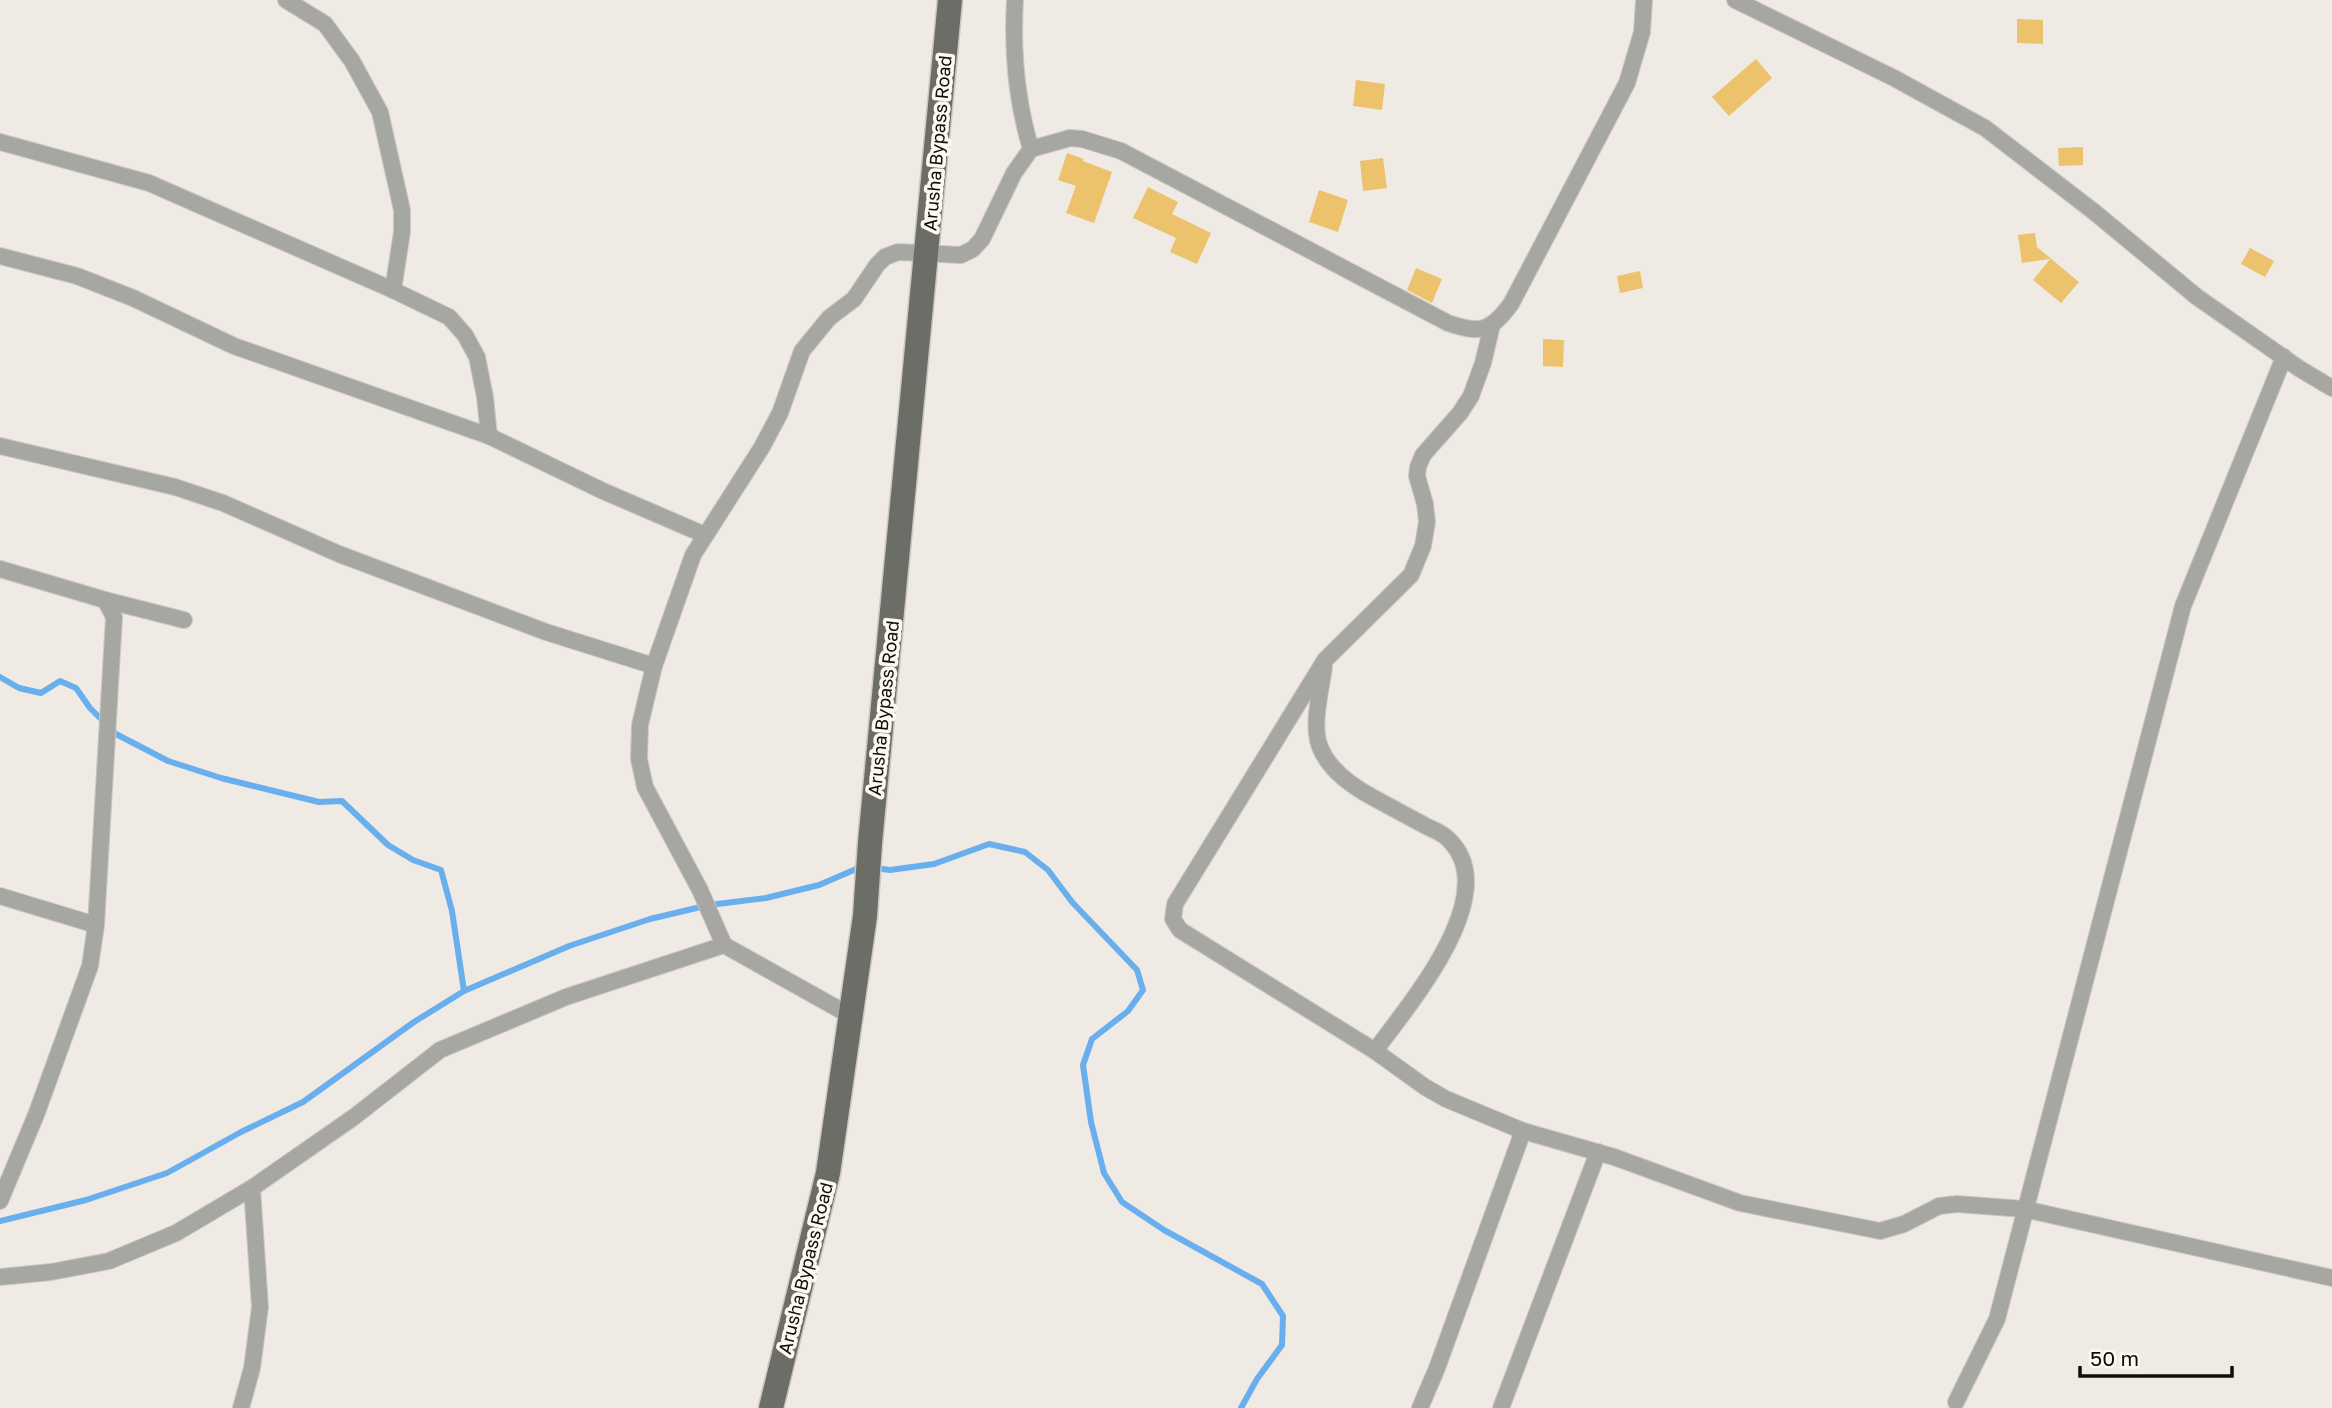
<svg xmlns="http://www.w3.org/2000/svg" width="2332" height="1408" font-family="'Golos Text',sans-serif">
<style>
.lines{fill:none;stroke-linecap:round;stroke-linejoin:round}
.stream{stroke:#69aeed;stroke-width:6}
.building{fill:#edc26c}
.minor-casing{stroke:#cbc8c1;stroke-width:18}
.primary-casing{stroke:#cbc8c1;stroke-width:27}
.minor{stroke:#a6a7a3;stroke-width:16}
.primary{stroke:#6c6d67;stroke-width:24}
.labels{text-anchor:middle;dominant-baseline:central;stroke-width:7;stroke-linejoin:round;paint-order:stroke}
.street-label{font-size:18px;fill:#0f0e0b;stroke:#fdf9f1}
</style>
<rect width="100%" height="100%" fill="#efebe4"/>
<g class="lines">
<g class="stream">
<polyline points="0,677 19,688 41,693 60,681 76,688 90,708 116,734 168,761 221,778 319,802 342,801 388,845 413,860 441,870 452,911 464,991"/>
<polyline points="874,868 890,870 934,864 989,844 1025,852 1048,870 1072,902 1137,970 1143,990 1128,1011 1092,1039 1083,1065 1091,1122 1104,1173 1122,1202 1164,1230 1262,1284 1283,1316 1282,1345 1257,1379 1241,1408"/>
<polyline points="0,1221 86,1200 167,1173 241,1132 303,1102 414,1022 464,991 569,946 650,919 709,905 766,898 819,885 863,866"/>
</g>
</g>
<g class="building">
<polygon points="2017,19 2043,20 2043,44 2017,43"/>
<polygon points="1756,59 1772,78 1729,116 1712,97"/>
<polygon points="1356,80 1385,84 1382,110 1353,106"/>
<polygon points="2083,147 2083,165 2059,166 2058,148"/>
<polygon points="1067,153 1084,159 1083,161 1112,172 1094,223 1066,213 1076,186 1058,180"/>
<polygon points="1383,158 1387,188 1363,191 1360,161"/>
<polygon points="1148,187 1178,202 1172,214 1211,233 1197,264 1170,252 1176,238 1133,218"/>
<polygon points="1319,190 1348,200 1338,232 1309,222"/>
<polygon points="2035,233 2037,247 2079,282 2061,303 2033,280 2050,259 2022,263 2018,235"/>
<polygon points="2250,248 2274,261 2265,277 2241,264"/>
<polygon points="1416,268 1442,279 1432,303 1407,290"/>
<polygon points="1640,271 1643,288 1620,293 1617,276"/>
<polygon points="1543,339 1564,340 1563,367 1543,366"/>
</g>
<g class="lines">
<defs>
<g id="minor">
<polyline points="286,0 325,24 352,61 380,112 402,210 402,232 393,290"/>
<path d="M 1015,0 C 1012,51 1016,100 1031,149"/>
<polyline points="1735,0 1894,78 1985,128 2093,211 2197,297 2300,369 2332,388"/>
<polyline points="0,142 149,183 393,290 449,317 465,335 477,357 485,397 489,436"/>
<polyline points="0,256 77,276 133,298 234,346 489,436 603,491 705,535"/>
<polyline points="1492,325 1483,363 1471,396 1460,413 1423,455 1418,467 1417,476 1425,504 1427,522 1423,546 1411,575 1325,660 1175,904 1173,919 1180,930 1375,1051 1425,1087 1446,1099 1523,1131 1614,1157 1740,1203 1880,1231 1904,1224 1939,1206 1957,1204 2024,1209 2332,1278"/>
<polyline points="0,446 175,487 223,503 339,554 546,632 654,666"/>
<polyline points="0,569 105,600 114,617 96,925 90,966 36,1115 0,1201"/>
<polyline points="105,600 184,620"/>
<path d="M 1324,667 C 1321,690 1313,719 1318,741 C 1325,767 1350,785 1372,797 C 1389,806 1407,816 1424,825 C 1431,829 1441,832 1447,838 C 1507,892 1408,1005 1375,1051"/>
<polyline points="0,896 96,925"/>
<path d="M 724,945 L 700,890 L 645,787 L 639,759 L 640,725 L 654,666 L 693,555 L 762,447 L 780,413 L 802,351 L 829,318 L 854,299 L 877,265 L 885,257 L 898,252 L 961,255 L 973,249 L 982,239 L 1014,173 L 1031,149 L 1070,138 L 1082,139 L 1121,151 L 1448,323 C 1480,334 1490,332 1511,304 L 1627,83 L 1642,32 L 1644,0"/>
<polyline points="0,1277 51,1272 109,1261 176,1233 252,1188 354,1117 440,1050 566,997 724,945 851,1016"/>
<polyline points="1956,1402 1997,1319 2183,606 2284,357"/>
<polyline points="241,1408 252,1368 260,1307 252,1188"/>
<polyline points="1420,1408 1437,1368 1523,1131"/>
<polyline points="1501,1408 1598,1152"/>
</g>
<polyline id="primary" points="771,1408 828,1173 865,916 870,843 950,0"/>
</defs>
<use href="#minor" class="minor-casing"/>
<use href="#primary" class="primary-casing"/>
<use href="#minor" class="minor"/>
<use href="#primary" class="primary"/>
</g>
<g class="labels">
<g class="street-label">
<text transform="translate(937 143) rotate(-85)">Arusha Bypass Road</text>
<text transform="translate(883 708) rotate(-84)">Arusha Bypass Road</text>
<text transform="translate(805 1268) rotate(-76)">Arusha Bypass Road</text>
</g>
</g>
<path d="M2080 1366v10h152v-10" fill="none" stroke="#0f0e0b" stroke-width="3.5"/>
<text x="2090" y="1366" font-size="21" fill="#0f0e0b" stroke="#fdf9f1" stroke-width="5" paint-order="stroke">50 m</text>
</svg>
